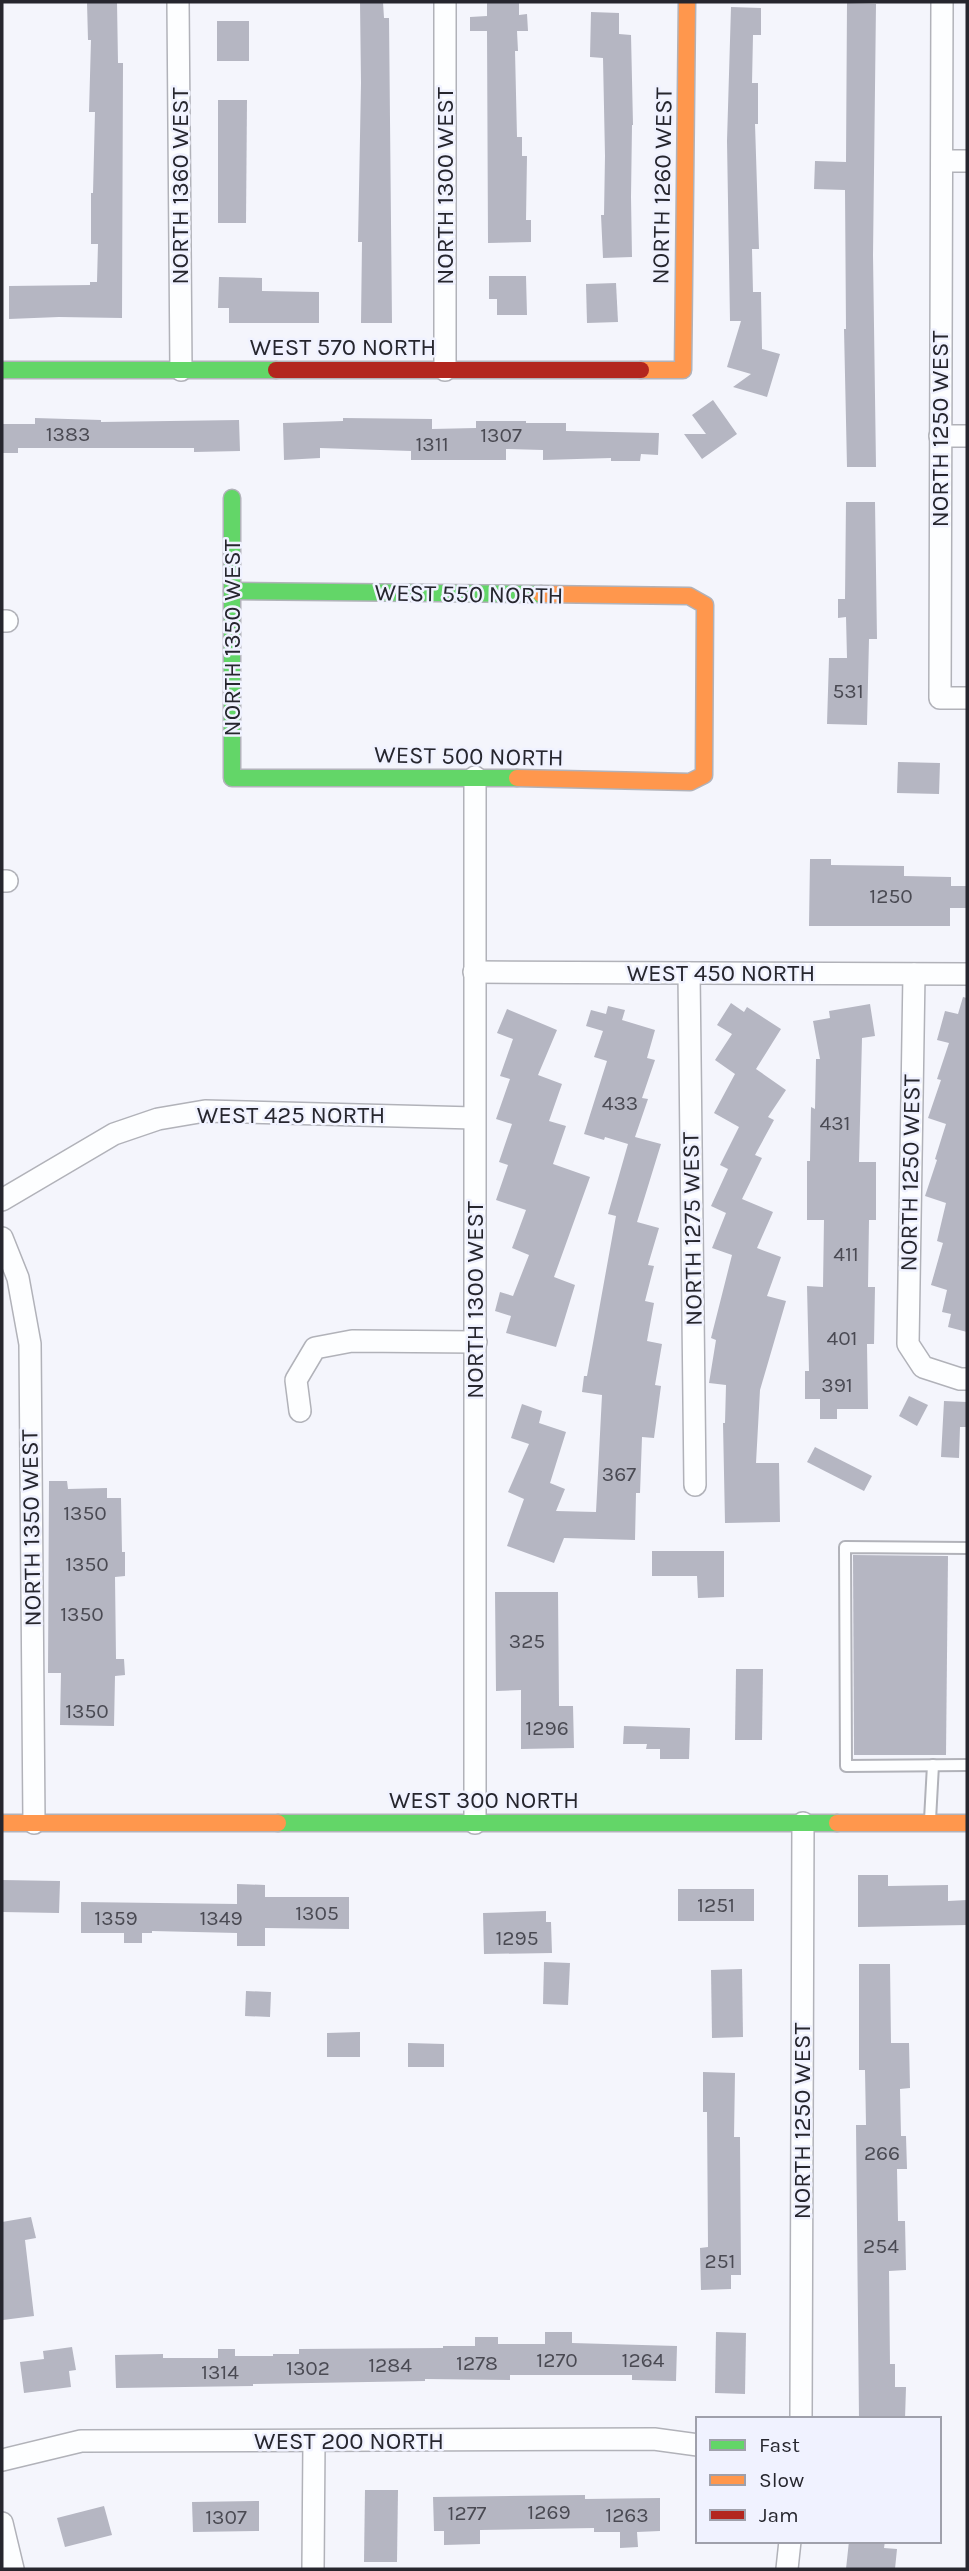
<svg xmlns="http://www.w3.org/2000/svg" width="969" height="2571" font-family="Karla,sans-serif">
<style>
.building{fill:#b5b6c2}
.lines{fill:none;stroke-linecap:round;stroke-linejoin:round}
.lane-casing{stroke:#b1b2b9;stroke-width:14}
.street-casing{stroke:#b1b2b9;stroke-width:24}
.fast-casing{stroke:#b1b2b9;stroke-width:19}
.slow-casing{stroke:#b1b2b9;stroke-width:19}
.jam-casing{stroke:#b1b2b9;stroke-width:19}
.lane{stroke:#fdfeff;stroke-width:10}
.street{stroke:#fdfeff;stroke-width:21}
.fast{stroke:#63d668;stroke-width:16}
.slow{stroke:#ff974d;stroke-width:16}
.jam{stroke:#b3261e;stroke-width:16}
.labels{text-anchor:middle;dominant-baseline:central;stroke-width:5;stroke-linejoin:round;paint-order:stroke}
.number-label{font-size:21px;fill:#4a4a53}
.street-label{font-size:24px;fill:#26262e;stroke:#f0f2ff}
</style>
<rect width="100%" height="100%" fill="#f4f5fc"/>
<g class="building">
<polygon points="87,2 117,2 118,63 123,63 122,318 59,317 9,319 9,286 90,285 90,282 97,282 98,244 91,244 91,193 93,193 95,112 89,112 91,40 88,40"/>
<polygon points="360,2 383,2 384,18 389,18 392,323 361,323 362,242 358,242 361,83"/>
<polygon points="487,2 519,2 519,15 527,14 528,31 517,31 518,51 515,51 517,137 522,137 522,156 527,156 526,220 531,220 531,242 488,243 487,31 470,31 470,17 487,16"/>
<polygon points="847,3 876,4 873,255 876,467 847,467 844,329 846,329 845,190 814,189 815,161 846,162"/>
<polygon points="731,7 761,8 761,35 753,35 752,83 758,83 758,124 755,124 759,249 752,249 753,292 761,292 762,349 780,354 767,397 733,387 751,374 727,367 741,321 730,321 727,141"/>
<polygon points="591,12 619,13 619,34 631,35 633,125 632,125 631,197 632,257 603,258 601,215 604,215 605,156 603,58 590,57"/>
<rect x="217" y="21" width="32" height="40"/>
<polygon points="218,100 247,100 246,223 218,223"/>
<polygon points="489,276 526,276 527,315 497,315 497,299 489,299"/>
<polygon points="219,277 262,278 262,291 319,292 319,323 229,323 229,308 218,308"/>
<polygon points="616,283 618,322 587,323 586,284"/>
<polygon points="713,400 737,434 702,459 684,434 706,434 692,415"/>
<polygon points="35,418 101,420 101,422 239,420 240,451 194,452 194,448 18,448 18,453 2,453 2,424 35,424"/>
<polygon points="343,418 432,419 432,429 476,428 476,421 526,421 526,423 566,423 566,431 659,433 658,455 641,454 640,461 611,461 611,458 543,460 543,450 506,449 506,460 411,460 411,451 320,448 320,458 284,460 283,423 343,421"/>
<polygon points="846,502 875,502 877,639 869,639 867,725 827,724 829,658 847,658 846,617 838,618 838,599 845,599"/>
<polygon points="898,762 940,763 939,794 897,793"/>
<polygon points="810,859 831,859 831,865 904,866 904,876 951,877 951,886 967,886 967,908 950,908 950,926 809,926"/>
<polygon points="963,997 967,998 967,1332 948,1327 951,1314 942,1312 947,1290 931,1285 943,1243 937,1241 946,1203 925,1196 937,1160 935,1159 946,1124 928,1118 941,1080 937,1079 949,1043 937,1040 945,1011 958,1014"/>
<polygon points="731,1003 744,1012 747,1007 781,1029 756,1069 786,1090 768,1117 774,1120 755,1155 762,1158 742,1199 773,1212 757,1248 781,1257 767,1296 786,1301 760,1390 756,1463 779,1463 780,1522 725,1523 723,1423 725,1423 726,1385 709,1383 716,1340 711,1338 732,1255 712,1248 726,1213 711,1206 728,1169 720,1165 739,1127 714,1113 735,1074 715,1060 732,1034 717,1025"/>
<polygon points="870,1004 875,1036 862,1038 859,1162 876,1162 876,1220 869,1220 868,1287 875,1287 874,1344 867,1344 868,1409 837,1409 837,1419 820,1419 820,1399 805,1399 805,1371 809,1371 807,1286 823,1287 824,1220 807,1220 807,1161 810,1161 811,1107 815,1109 816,1059 820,1059 813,1021 830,1018 829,1011"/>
<polygon points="608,1006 625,1010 622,1020 655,1030 647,1058 655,1060 642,1098 648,1099 635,1137 661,1144 637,1222 659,1228 648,1265 654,1266 645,1301 654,1303 647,1341 662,1344 655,1385 661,1386 654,1438 642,1437 640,1493 636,1493 635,1540 564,1538 554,1563 507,1546 524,1499 508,1492 529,1444 511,1438 522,1404 542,1411 539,1423 566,1432 550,1483 565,1489 556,1511 596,1512 602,1395 582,1392 584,1376 587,1376 616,1216 608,1214 628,1144 605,1137 604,1140 584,1134 607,1061 594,1057 603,1031 586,1026 591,1010 606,1014"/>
<polygon points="507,1009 557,1030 538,1075 562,1084 549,1121 566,1126 553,1164 590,1177 554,1277 575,1285 556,1347 506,1333 511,1316 495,1311 500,1292 513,1296 529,1255 512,1248 526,1210 496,1200 508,1165 499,1162 512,1124 496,1119 510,1079 500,1076 513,1039 497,1033"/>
<polygon points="909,1396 928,1405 917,1426 899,1416"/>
<polygon points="944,1401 967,1402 967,1427 960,1427 959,1458 941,1457"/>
<polygon points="815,1447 872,1476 864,1491 807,1462"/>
<polygon points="49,1481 67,1481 68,1489 107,1488 107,1498 121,1498 122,1552 125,1552 125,1576 115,1577 116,1659 124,1659 125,1675 115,1676 114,1726 60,1725 61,1673 48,1673"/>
<polygon points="652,1551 724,1551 724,1597 698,1598 697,1576 652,1576"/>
<polygon points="853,1555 948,1556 946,1755 854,1755"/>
<polygon points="495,1592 558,1592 559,1706 573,1706 574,1748 521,1749 521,1690 496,1691"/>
<polygon points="736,1669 763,1669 762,1740 735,1740"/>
<polygon points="624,1726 690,1728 689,1759 660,1759 660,1749 646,1749 647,1744 623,1744"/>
<polygon points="858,1875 888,1875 888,1886 948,1885 948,1901 967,1900 967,1925 858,1927"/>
<polygon points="2,1880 60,1881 59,1913 2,1912"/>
<polygon points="237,1884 265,1885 265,1897 349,1897 349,1929 265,1928 265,1946 237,1946 237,1933 152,1931 152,1933 142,1933 142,1943 124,1943 124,1933 81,1933 81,1902 237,1904"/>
<rect x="678" y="1889" width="76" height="32"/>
<polygon points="546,1911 546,1922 551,1922 552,1953 484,1954 483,1913"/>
<polygon points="544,1962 570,1963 568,2005 543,2004"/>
<polygon points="859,1964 890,1964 891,2043 909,2043 910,2088 900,2089 901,2136 906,2136 907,2169 897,2169 898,2221 905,2221 906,2270 889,2271 890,2364 895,2364 895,2387 906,2387 905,2419 859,2419 856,2125 866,2125 865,2070 859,2070"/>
<polygon points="742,1969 743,2037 712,2038 711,1970"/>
<polygon points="246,1991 271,1992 270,2017 245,2016"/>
<polygon points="360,2032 360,2057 327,2057 327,2033"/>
<polygon points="408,2043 444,2044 444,2067 408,2067"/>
<polygon points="703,2072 735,2073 734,2137 740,2137 741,2275 731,2275 731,2289 701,2290 700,2248 708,2247 707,2112 703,2112"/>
<polygon points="31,2217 36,2238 25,2240 34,2316 3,2320 2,2222"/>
<polygon points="545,2332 572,2332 572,2343 677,2346 676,2381 632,2380 632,2375 510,2375 510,2380 425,2379 425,2381 253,2384 253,2386 116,2388 115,2355 163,2354 163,2358 218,2358 218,2349 235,2349 235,2356 273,2356 273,2354 299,2354 299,2349 443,2348 443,2346 475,2346 475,2337 498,2337 498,2344 545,2344"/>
<polygon points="716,2332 746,2333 745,2394 715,2393"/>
<polygon points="72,2347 76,2370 69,2371 71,2387 24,2393 20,2362 44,2359 43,2351"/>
<polygon points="365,2490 398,2490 397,2562 364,2562"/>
<polygon points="585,2495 585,2499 660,2498 660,2531 637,2532 638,2547 620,2548 620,2532 594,2532 594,2528 480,2530 480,2544 444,2545 444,2531 434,2531 433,2497"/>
<polygon points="259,2501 259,2531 193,2532 192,2502"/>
<polygon points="104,2506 112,2535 65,2547 57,2518"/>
<polygon points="849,2541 885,2541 884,2548 897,2549 895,2569 846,2569"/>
</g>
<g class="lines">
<defs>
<g id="lane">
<polyline points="967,1548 845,1547 846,1766 967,1765"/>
<polyline points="930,1820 933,1765"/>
</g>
<g id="street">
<polyline points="178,2 181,370"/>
<polyline points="445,2 445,370"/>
<polyline points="942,2 940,698 967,698"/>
<polyline points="942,161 967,161"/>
<polyline points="940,436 967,436"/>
<polyline points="2,621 7,621"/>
<polyline points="475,777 475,1823"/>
<polyline points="2,881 7,881"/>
<polyline points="474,972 967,974"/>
<polyline points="689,973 695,1485"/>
<polyline points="914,974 908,1344 923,1367 960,1379 967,1379"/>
<polyline points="2,1200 114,1134 158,1119 205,1111 474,1118"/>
<polyline points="2,1238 18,1278 30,1344 34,1823"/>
<polyline points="300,1411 296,1380 315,1348 352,1341 476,1342"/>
<polyline points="801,2419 803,1823"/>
<polyline points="2,2460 81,2441 654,2439 698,2445"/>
<polyline points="2,2523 13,2569"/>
<polyline points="313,2569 314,2441"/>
<polyline points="787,2569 790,2541"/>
</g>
<g id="fast">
<polyline points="2,370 276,370"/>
<polyline points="232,498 232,778 517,778"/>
<polyline points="232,591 541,594"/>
<polyline points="278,1823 837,1823"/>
</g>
<g id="slow">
<polyline points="641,370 683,370 687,2"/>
<polyline points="517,778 690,782 704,775 705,605 689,596 541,594"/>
<polyline points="2,1823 278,1823"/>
<polyline points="837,1823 967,1823"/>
</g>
<polyline id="jam" points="276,370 641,370"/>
</defs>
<use href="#lane" class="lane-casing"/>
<use href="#street" class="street-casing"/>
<use href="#fast" class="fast-casing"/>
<use href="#slow" class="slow-casing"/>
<use href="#jam" class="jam-casing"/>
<use href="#lane" class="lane"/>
<use href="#street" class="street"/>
<use href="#fast" class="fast"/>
<use href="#slow" class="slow"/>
<use href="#jam" class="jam"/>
</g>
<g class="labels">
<g class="number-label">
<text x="68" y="434">1383</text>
<text x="501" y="435">1307</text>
<text x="432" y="444">1311</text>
<text x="848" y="691">531</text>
<text x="891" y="896">1250</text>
<text x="620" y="1103">433</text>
<text x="835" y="1123">431</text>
<text x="846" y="1254">411</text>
<text x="842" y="1338">401</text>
<text x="837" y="1385">391</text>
<text x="619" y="1474">367</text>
<text x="85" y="1513">1350</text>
<text x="87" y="1564">1350</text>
<text x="82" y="1614">1350</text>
<text x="527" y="1641">325</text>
<text x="87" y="1711">1350</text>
<text x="547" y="1728">1296</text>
<text x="716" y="1905">1251</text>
<text x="317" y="1913">1305</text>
<text x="116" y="1918">1359</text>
<text x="221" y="1918">1349</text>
<text x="517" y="1938">1295</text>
<text x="882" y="2153">266</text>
<text x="881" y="2246">254</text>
<text x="720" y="2261">251</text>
<text x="557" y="2360">1270</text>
<text x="643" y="2360">1264</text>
<text x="477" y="2363">1278</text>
<text x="390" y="2365">1284</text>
<text x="308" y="2368">1302</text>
<text x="220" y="2372">1314</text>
<text x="549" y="2512">1269</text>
<text x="467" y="2513">1277</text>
<text x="627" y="2515">1263</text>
<text x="226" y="2517">1307</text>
</g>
<g class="street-label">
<text transform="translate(180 186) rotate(-90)">NORTH 1360 WEST</text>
<text transform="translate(445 186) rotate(-90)">NORTH 1300 WEST</text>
<text transform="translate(662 186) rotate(-89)">NORTH 1260 WEST</text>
<text x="343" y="347">WEST 570 NORTH</text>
<text transform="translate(940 429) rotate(-90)">NORTH 1250 WEST</text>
<text transform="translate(469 594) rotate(1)">WEST 550 NORTH</text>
<text transform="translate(232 638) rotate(-90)">NORTH 1350 WEST</text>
<text transform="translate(469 756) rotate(1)">WEST 500 NORTH</text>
<text x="721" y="973">WEST 450 NORTH</text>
<text x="291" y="1115">WEST 425 NORTH</text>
<text transform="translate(910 1173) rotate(-89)">NORTH 1250 WEST</text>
<text transform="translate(692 1229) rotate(-91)">NORTH 1275 WEST</text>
<text transform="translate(475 1300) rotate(-90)">NORTH 1300 WEST</text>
<text transform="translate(31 1528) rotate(-91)">NORTH 1350 WEST</text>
<text x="484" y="1800">WEST 300 NORTH</text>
<text transform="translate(802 2121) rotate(-90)">NORTH 1250 WEST</text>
<text x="349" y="2441">WEST 200 NORTH</text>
</g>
</g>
<rect width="969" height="2571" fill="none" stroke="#26262e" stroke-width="7"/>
<rect x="696" y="2417" width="245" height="126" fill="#f0f2ff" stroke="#9fa0ab" stroke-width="2"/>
<rect x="710" y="2440" width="35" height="10" fill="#63d668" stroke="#9fa0ab" stroke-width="2"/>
<text x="759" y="2452" font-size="21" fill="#26262e">Fast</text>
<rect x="710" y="2475" width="35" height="10" fill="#ff974d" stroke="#9fa0ab" stroke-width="2"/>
<text x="759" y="2487" font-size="21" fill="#26262e">Slow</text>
<rect x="710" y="2510" width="35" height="10" fill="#b3261e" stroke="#9fa0ab" stroke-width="2"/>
<text x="759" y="2522" font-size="21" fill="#26262e">Jam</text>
</svg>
